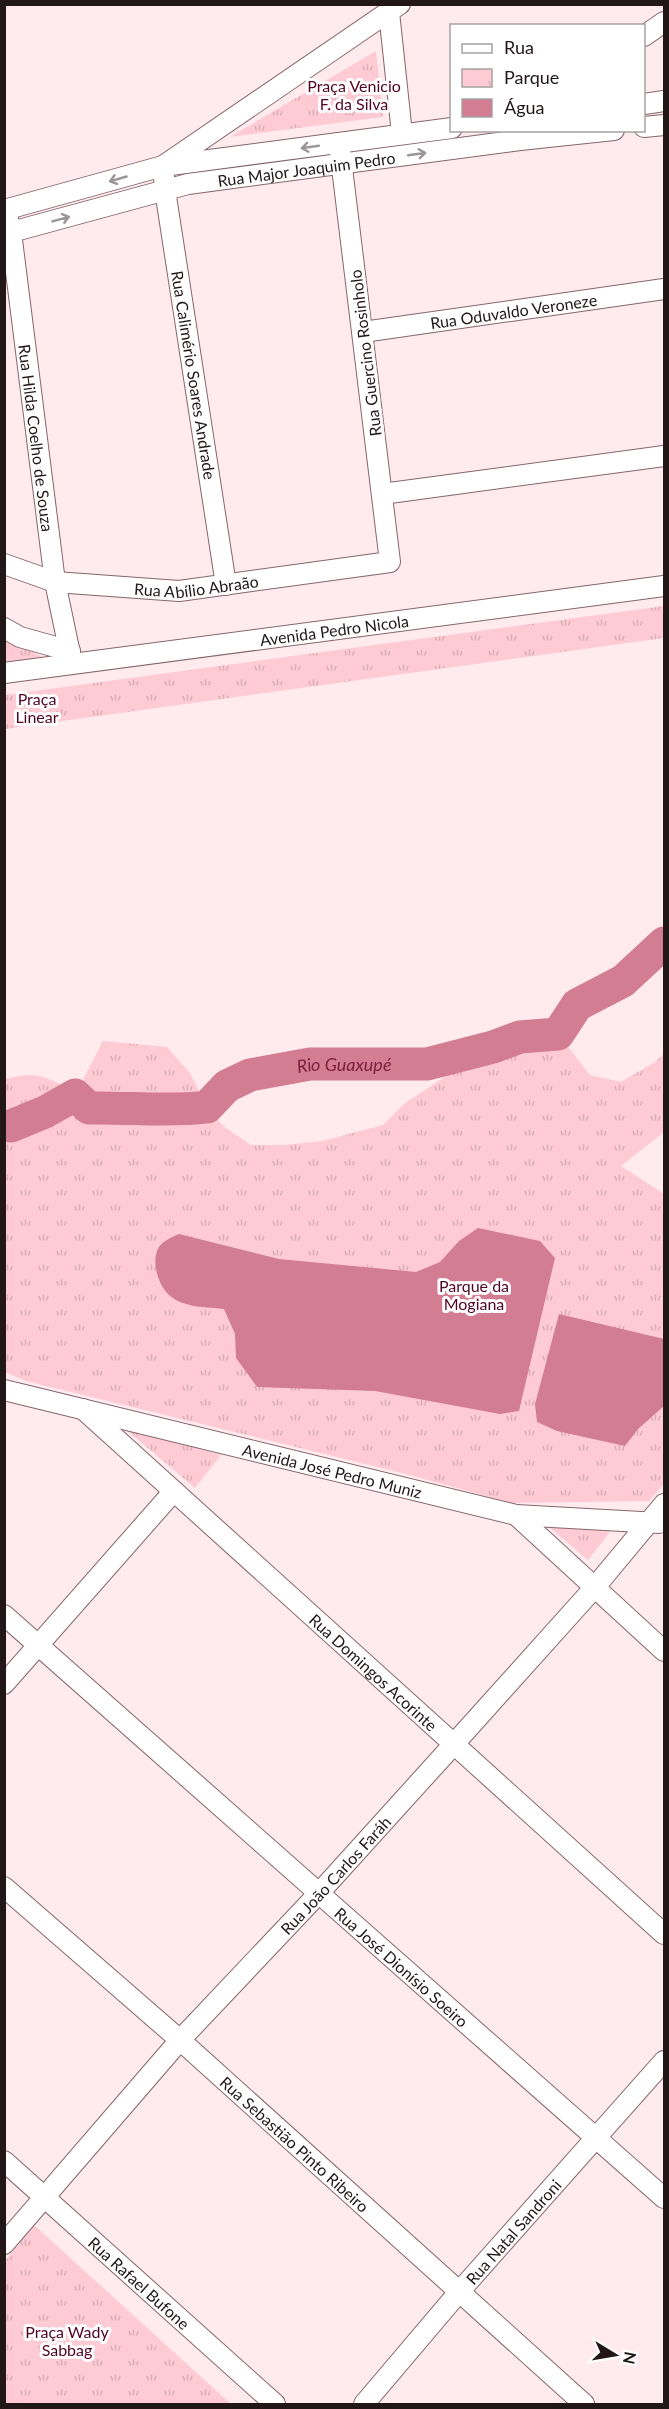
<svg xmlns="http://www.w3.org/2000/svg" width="669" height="2409" font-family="Lato,sans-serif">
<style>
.park{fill:url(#park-tufts)}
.water{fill:#d27d91}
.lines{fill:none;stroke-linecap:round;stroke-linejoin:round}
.river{stroke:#d27d91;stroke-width:33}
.street-casing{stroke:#84666c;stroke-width:22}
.street{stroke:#fff;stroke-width:20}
.oneway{stroke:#9b9697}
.labels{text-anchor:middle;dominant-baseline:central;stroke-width:6;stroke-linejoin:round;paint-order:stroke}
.park-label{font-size:16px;fill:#520423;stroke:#fff}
.street-label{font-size:16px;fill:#211618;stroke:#fff}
.water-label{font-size:18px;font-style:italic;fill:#821e40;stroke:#fff}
</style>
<defs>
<pattern id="park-tufts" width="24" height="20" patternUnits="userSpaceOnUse" patternTransform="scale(1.5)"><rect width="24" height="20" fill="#fecbd5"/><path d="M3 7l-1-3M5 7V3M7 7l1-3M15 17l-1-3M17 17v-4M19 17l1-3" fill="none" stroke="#d9aeb6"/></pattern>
</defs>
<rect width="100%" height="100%" fill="#ffeaed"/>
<g class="park">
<polygon points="376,51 383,117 230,137"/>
<polygon points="664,606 664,638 5,729 5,695"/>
<polygon points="5,636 42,657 5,663"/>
<path d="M 558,1034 L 590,1075 L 621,1082 L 655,1062 L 664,1054 L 664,1132 L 621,1166 L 664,1194 L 664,1484 L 649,1501 L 511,1503 L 410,1475 L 26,1381 L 5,1372 L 5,1079 C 36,1071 49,1075 75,1095 L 103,1041 L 167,1047 L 190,1073 L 207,1107 L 223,1126 L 251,1145 L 285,1145 L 322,1141 L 383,1125 L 405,1103 L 454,1071 L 537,1046 Z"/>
<polygon points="122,1426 221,1455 195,1488"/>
<polygon points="549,1527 613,1528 588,1560"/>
<polygon points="34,2225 231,2404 5,2404 5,2261"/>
</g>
<g class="water">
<path d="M 478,1228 L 540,1241 L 555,1258 L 519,1411 L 500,1414 L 375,1391 L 257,1387 L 236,1358 L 235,1334 L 224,1309 C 207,1307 183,1308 169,1295 C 159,1286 152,1265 157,1251 C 160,1242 170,1238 179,1234 L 279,1259 L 416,1272 L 440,1262 L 459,1241 Z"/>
<polygon points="559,1314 664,1339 664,1406 638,1429 625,1446 557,1431 537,1422 535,1404"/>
</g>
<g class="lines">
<path class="river" id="s1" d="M 11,1126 L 45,1112 L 75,1095 L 89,1108 C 129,1107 168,1112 207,1107 L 227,1086 L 250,1075 L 310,1064 L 427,1064 L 493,1047 L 520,1037 L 558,1034 L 577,1005 L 623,981 L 664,943"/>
<defs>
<g id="street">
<polyline points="389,12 402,134"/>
<polyline points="644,36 664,22"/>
<polyline points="644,104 664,101"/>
<polyline points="644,127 664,125"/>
<polyline points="4,210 163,166 452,128"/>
<path id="s2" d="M 6,210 L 11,232 L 55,582 L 72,663"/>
<path id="s3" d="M 4,234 L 188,184 L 520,140 L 614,130"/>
<path id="s4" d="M 363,332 L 664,289"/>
<polyline points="382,494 664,456"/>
<path id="s5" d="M 4,564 L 55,582 L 179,591 L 390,562 L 339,143"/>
<polyline points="226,585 165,190 163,166 400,4"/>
<polyline points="4,628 20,637 70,651"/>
<path id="s6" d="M 4,673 L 664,586"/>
<path id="s7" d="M 4,1390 L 516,1515 L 659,1523"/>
<path id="s8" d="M 83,1409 L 664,1934"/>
<polyline points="516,1515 664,1651"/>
<path id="s9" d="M 4,1615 L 664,2198"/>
<polyline points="4,1684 174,1491"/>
<path id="s10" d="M 4,1887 L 180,2040 L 584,2404"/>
<path id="s11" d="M 4,2161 L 275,2404"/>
<path id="s12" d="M 4,2244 L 180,2040 L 320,1892 L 454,1744 L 595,1587 L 664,1504"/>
<path id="s13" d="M 364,2404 L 459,2292 L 664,2061"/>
</g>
</defs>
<use href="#street" class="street-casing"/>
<use href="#street" class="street"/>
</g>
<defs><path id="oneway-shaft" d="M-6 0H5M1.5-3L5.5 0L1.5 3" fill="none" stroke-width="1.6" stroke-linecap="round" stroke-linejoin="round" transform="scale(1.5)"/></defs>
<g class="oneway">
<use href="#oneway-shaft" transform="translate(310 147) rotate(172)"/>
<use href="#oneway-shaft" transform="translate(417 154) rotate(-8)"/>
<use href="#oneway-shaft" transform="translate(118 179) rotate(164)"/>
<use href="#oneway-shaft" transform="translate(61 219) rotate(-15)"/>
</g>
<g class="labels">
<g class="park-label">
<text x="354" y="85">Praça Venicio<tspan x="354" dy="18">F. da Silva</tspan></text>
<text x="37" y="698">Praça<tspan x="37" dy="18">Linear</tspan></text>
<text x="474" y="1285">Parque da<tspan x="474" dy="18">Mogiana</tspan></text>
<text x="67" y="2331">Praça Wady<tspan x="67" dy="18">Sabbag</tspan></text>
</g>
<g class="street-label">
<text stroke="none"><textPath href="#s3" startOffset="310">Rua Major Joaquim Pedro</textPath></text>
<text stroke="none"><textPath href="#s4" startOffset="152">Rua Oduvaldo Veroneze</textPath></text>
<text transform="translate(365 353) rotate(-97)">Rua Guercino Rosinholo</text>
<text transform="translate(194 375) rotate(81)">Rua Calimério Soares Andrade</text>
<text stroke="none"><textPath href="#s2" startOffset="230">Rua Hilda Coelho de Souza</textPath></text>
<text stroke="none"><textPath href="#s5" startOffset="196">Rua Abílio Abraão</textPath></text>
<text stroke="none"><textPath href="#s6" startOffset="333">Avenida Pedro Nicola</textPath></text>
<text stroke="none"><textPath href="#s7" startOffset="338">Avenida José Pedro Muniz</textPath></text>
<text stroke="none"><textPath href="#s8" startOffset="392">Rua Domingos Acorinte</textPath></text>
<text stroke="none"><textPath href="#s12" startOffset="496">Rua João Carlos Faráh</textPath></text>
<text stroke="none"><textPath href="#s9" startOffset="531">Rua José Dionísio Soeiro</textPath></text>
<text stroke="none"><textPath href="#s10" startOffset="388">Rua Sebastião Pinto Ribeiro</textPath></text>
<text stroke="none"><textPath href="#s13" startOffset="228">Rua Natal Sandroni</textPath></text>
<text stroke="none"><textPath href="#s11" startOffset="182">Rua Rafael Bufone</textPath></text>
</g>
<g class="water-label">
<text stroke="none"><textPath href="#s1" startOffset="358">Rio Guaxupé</textPath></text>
</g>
</g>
<rect width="669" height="2409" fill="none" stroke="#211618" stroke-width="12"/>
<rect x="450" y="24" width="195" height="108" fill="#ffffff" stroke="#a6a2a3" stroke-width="1.5"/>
<rect x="462" y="44" width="30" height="9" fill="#ffffff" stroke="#a6a2a3" stroke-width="1.5"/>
<text x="504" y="54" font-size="18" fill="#211618">Rua</text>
<rect x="462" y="69" width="30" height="18" fill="url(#park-tufts)" stroke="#a6a2a3" stroke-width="1.5"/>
<text x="504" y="84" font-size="18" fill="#211618">Parque</text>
<rect x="462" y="99" width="30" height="18" fill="#d27d91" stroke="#a6a2a3" stroke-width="1.5"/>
<text x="504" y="114" font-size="18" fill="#211618">Água</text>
<g transform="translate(615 2355) rotate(101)" stroke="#ffffff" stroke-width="4.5" paint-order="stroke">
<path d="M0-4.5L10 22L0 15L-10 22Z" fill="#211618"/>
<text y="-9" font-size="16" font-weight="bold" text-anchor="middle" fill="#211618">N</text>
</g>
</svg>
